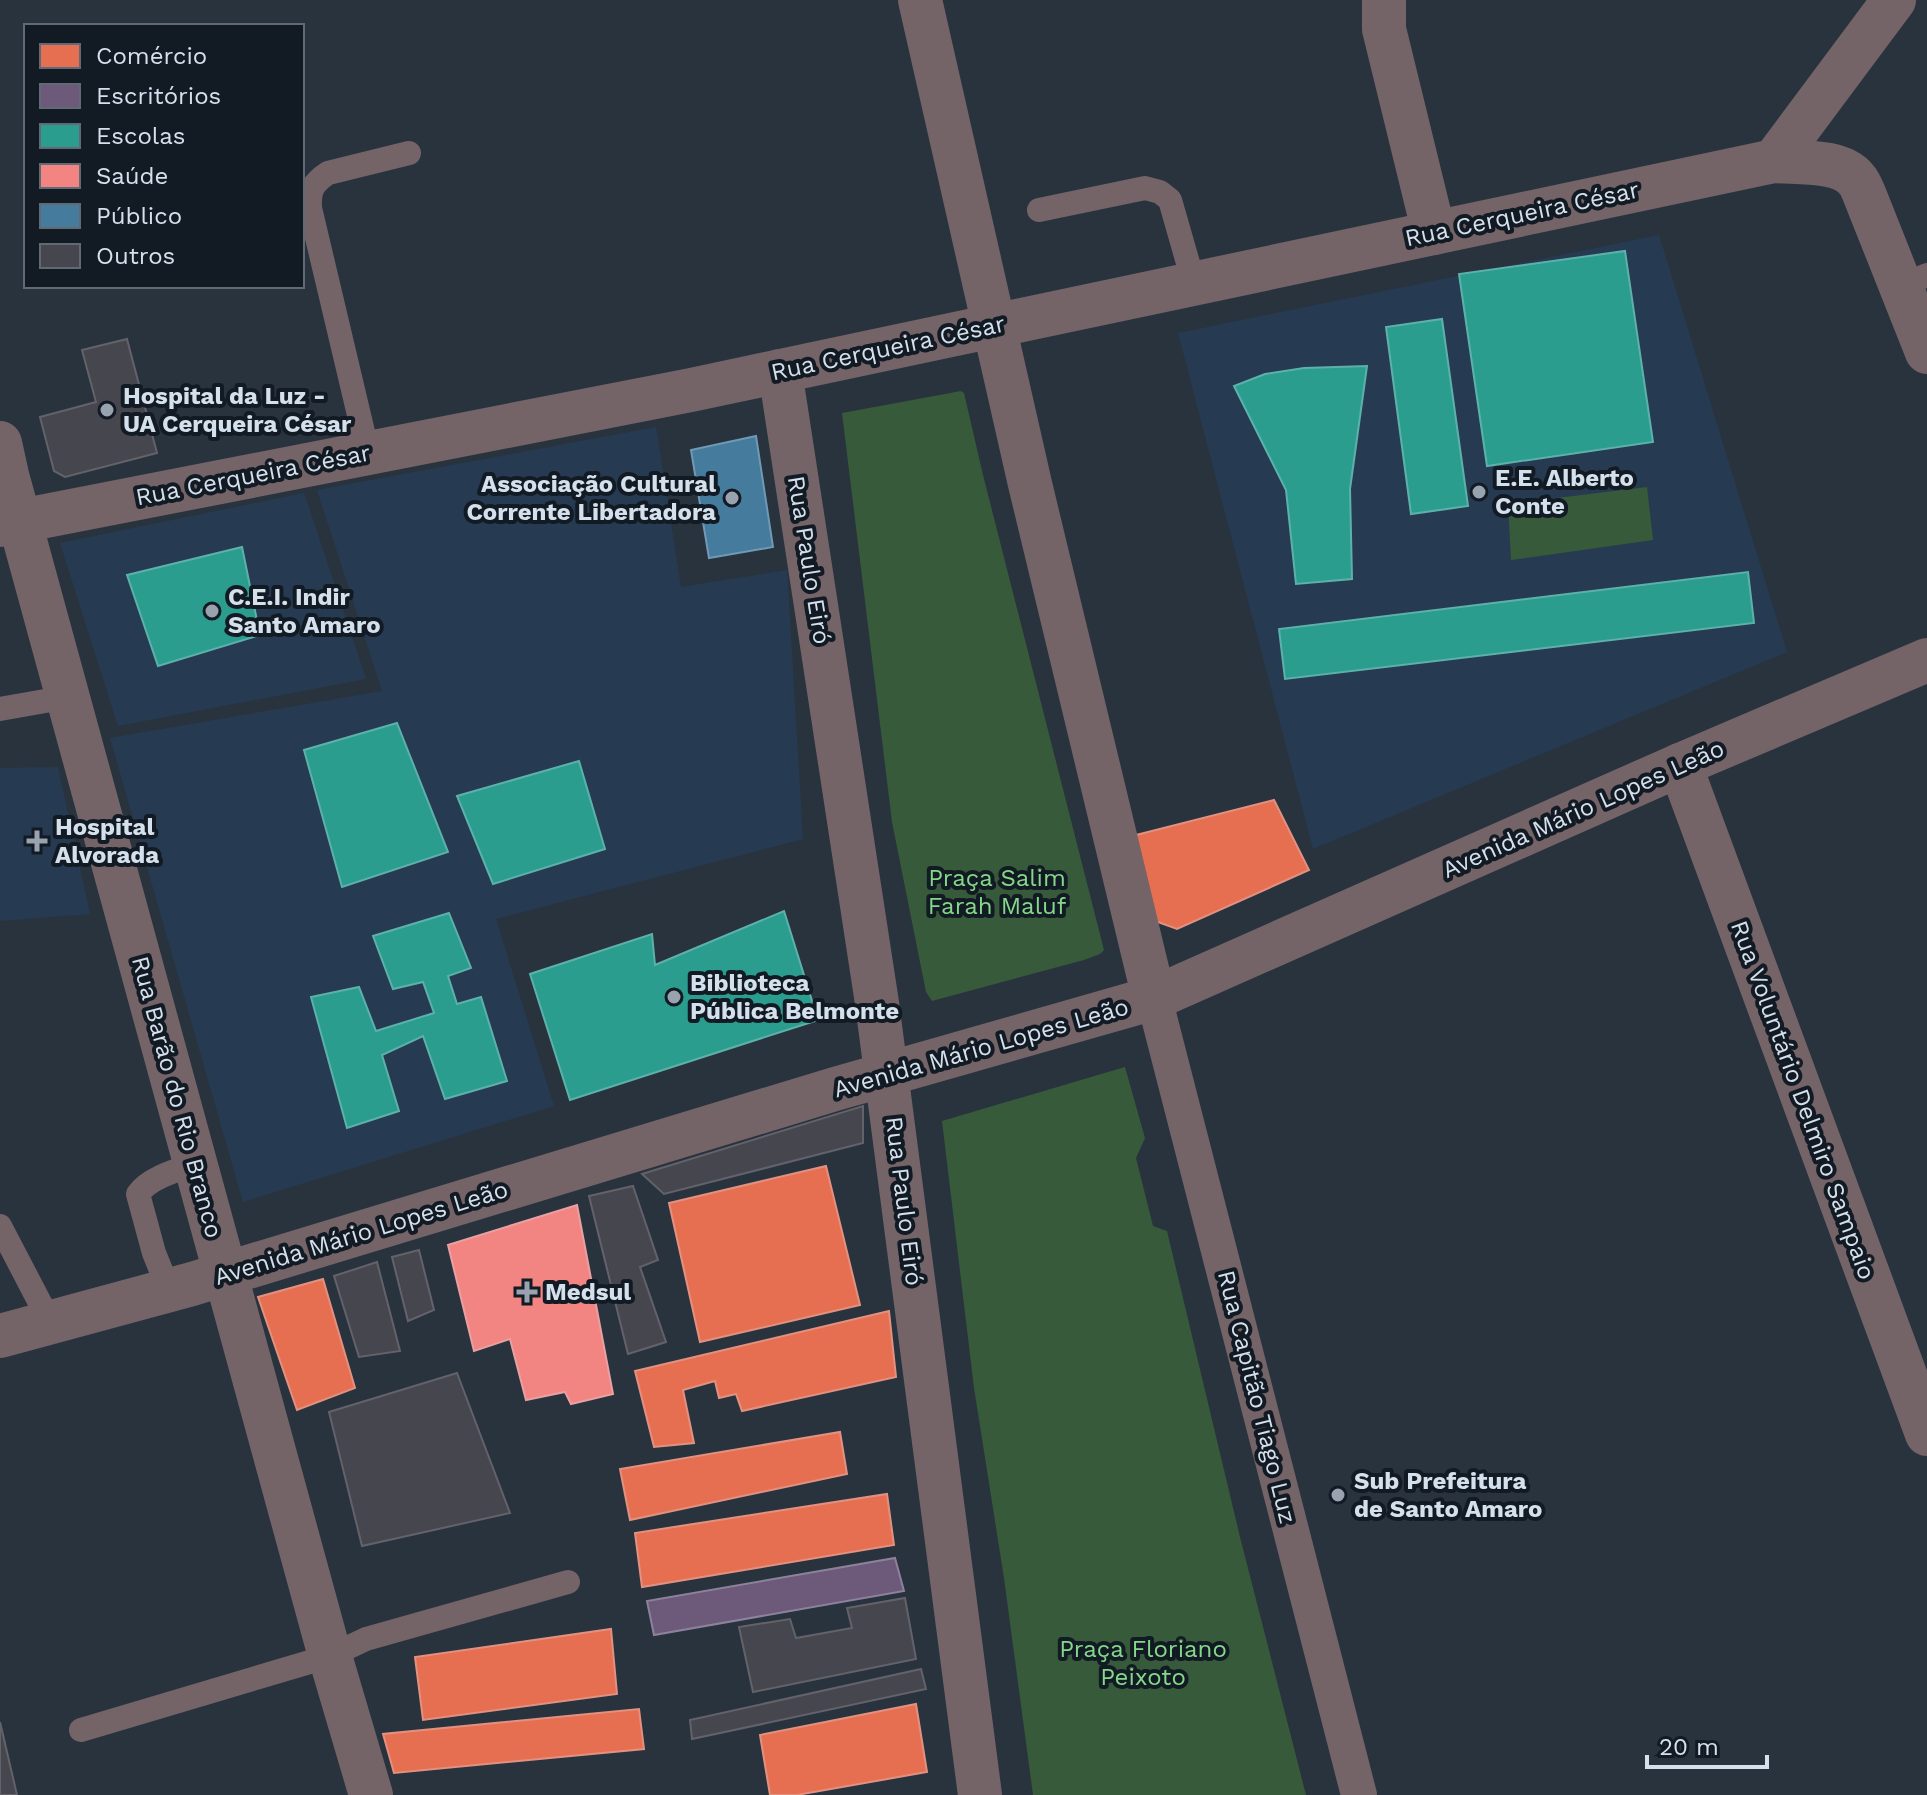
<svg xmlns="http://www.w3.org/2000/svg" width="1927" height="1795" font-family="'Work Sans',sans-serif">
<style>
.built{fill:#263b52}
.green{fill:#375a3b}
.shops{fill:#e76f51;stroke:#e29180;stroke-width:2}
.offices{fill:#6d597a;stroke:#8c829c;stroke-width:2}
.schools{fill:#2a9d8f;stroke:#5db1ab;stroke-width:2}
.health{fill:#f28482;stroke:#e9a0a2;stroke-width:2}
.public{fill:#457b9d;stroke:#7099b5;stroke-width:2}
.building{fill:#46464e;stroke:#63626b;stroke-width:2}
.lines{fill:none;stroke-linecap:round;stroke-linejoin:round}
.service{stroke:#746468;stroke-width:24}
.pedestrian{stroke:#746468;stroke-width:36}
.minor{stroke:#746468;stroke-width:44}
.tertiary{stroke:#746468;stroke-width:44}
.poi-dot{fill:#99a3b0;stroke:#121a23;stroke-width:3}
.labels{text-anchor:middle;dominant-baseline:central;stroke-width:8;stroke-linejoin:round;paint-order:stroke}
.street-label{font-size:24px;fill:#d5e0ed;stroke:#121a23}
.poi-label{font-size:24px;font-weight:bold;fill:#d5e0ed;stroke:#121a23;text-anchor:start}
.park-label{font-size:24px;fill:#85d789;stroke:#121a23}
</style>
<rect width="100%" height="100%" fill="#29333e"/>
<g class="built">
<polygon points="1659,235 1787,652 1313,849 1178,333"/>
<polygon points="656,427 681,587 787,570 803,839 496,919 554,1106 243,1202 110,738 382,691 317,490"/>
<polygon points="304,493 366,679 118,726 60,543"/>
<polygon points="58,767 90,914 0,921 0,768"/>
</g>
<g class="green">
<polygon points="961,391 964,393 983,475 1104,950 1100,954 1084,960 932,1001 926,992 892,822 842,413"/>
<polygon points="1647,487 1653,540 1511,560 1508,504"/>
<polygon points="1125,1067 1145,1138 1136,1158 1153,1226 1167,1231 1240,1537 1306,1795 1033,1795 1004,1578 974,1388 942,1121"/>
</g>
<g class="shops">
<polygon points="1274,800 1309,870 1177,929 1155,921 1136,835"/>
<polygon points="826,1166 860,1305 700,1342 669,1203"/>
<polygon points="323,1279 355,1388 297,1410 258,1297"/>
<polygon points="889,1311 896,1377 742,1411 736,1394 719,1398 715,1381 683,1390 694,1443 654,1447 635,1371"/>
<polygon points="840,1432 847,1474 630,1520 620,1469"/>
<polygon points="887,1494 894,1545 642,1587 635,1533"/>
<polygon points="611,1629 617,1694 423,1720 415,1657"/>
<polygon points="916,1704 927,1772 797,1795 770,1795 760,1735"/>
<polygon points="639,1709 644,1749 394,1773 383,1734"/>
</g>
<polygon class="offices" points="895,1558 904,1591 654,1635 647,1601"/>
<g class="schools">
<polygon points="1625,251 1653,442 1487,466 1459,274"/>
<polygon points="1442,319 1468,506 1411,514 1386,327"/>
<polygon points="1367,366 1350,489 1352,579 1296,584 1286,490 1234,386 1265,374 1304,368"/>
<polygon points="242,547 260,635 158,666 127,575"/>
<polygon points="1748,572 1754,623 1285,679 1279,629"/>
<polygon points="397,723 448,852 342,887 304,750"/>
<polygon points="579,761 605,849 493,884 457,796"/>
<polygon points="784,911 818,1020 570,1100 530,974 652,934 655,965"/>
<polygon points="449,913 471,968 448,976 457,1004 481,997 507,1081 445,1099 423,1036 382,1055 399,1111 347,1128 311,997 359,987 376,1031 434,1013 423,982 393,989 373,936"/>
</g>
<polygon class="health" points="577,1205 613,1394 571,1404 565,1392 526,1400 510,1339 474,1351 448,1245"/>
<polygon class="public" points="756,436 773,547 709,558 691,450"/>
<g class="building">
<polygon points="127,339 157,453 65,477 54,471 40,417 96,402 82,350"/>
<polygon points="863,1106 863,1143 664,1194 642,1174"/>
<polygon points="633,1186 658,1260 640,1267 666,1342 628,1354 589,1196"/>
<polygon points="419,1250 434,1310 408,1321 392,1257"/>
<polygon points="377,1262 400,1351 359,1357 334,1276"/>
<polygon points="457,1373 510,1513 362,1546 329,1412"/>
<polygon points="905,1598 916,1659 753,1692 739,1627 790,1619 796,1638 852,1628 847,1608"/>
<polygon points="921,1669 926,1689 692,1739 690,1720"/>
<polygon points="0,1722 17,1795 0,1795"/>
</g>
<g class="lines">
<g class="service">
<polyline points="1039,210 1145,188 1160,192 1170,200 1194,284"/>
<polyline points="1900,286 1927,275"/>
<path d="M 368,453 L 310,208 C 309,190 313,183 328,173 L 409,153"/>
<polyline points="0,709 68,697"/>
<polyline points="0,1226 50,1322"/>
<path d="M 169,1290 L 154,1253 L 138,1194 C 149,1178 177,1170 195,1164"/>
<polyline points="81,1730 330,1656 366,1639 568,1582"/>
</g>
<polyline class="pedestrian" points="1154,998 1359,1795"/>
<g class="minor">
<polyline points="920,0 1030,484 1154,998"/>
<polyline points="1384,0 1384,29 1434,233"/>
<polyline points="1774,161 1894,0"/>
<polyline points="780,371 877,1003 980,1795"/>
<path d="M 0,525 L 691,390 L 1774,161 C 1798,163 1840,159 1856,179 C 1860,183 1863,191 1865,196 L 1927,352"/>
<polyline points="1680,765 1927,1434"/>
</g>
<g class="tertiary">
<polyline points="0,443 7,475 330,1656 371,1795"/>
<polyline points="0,1336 192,1284 835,1089 1154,998 1680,765 1927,660"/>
</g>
</g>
<g class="poi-dot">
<circle cx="107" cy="410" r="8"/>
<circle cx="1479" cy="492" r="8"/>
<circle cx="732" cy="498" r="8"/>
<circle cx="212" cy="611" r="8"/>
<path d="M33 829h8v8h8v8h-8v8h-8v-8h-8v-8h8z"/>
<circle cx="674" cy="997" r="8"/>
<path d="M523 1280h8v8h8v8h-8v8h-8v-8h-8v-8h8z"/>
<circle cx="1338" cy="1495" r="8"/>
</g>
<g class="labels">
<g class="street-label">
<text transform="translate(1522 214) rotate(-12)">Rua Cerqueira César</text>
<text transform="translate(888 348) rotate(-12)">Rua Cerqueira César</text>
<text transform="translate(253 475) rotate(-11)">Rua Cerqueira César</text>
<text transform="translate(809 560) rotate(81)">Rua Paulo Eiró</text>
<text transform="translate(1583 809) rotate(-24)">Avenida Mário Lopes Leão</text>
<text transform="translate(981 1048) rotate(-16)">Avenida Mário Lopes Leão</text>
<text transform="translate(177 1097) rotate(75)">Rua Barão do Rio Branco</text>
<text transform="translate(1803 1100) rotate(70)">Rua Voluntário Delmiro Sampaio</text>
<text transform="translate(904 1201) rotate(83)">Rua Paulo Eiró</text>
<text transform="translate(361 1233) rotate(-17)">Avenida Mário Lopes Leão</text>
<text transform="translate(1257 1397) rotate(76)">Rua Capitão Tiago Luz</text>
</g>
<g class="poi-label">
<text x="123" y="396">Hospital da Luz -<tspan x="123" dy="28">UA Cerqueira César</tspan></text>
<text x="1495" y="478">E.E. Alberto<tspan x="1495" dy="28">Conte</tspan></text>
<text x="716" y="484" text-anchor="end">Associação Cultural<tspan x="716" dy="28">Corrente Libertadora</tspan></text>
<text x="228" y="597">C.E.I. Indir<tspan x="228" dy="28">Santo Amaro</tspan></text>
<text x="55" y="827">Hospital<tspan x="55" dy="28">Alvorada</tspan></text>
<text x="690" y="983">Biblioteca<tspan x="690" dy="28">Pública Belmonte</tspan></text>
<text x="545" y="1292">Medsul</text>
<text x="1354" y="1481">Sub Prefeitura<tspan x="1354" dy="28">de Santo Amaro</tspan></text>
</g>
<g class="park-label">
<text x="997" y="878">Praça Salim<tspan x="997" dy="28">Farah Maluf</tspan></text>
<text x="1143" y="1649">Praça Floriano<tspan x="1143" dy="28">Peixoto</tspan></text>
</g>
</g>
<rect x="24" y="24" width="280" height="264" fill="#121a23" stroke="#606974" stroke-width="2"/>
<rect x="40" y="44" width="40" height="24" fill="#e76f51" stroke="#606974" stroke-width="2"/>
<text x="96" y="64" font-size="24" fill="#d5e0ed">Comércio</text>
<rect x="40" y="84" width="40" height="24" fill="#6d597a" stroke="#606974" stroke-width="2"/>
<text x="96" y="104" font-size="24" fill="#d5e0ed">Escritórios</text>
<rect x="40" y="124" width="40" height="24" fill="#2a9d8f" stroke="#606974" stroke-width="2"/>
<text x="96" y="144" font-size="24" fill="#d5e0ed">Escolas</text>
<rect x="40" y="164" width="40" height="24" fill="#f28482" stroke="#606974" stroke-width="2"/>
<text x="96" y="184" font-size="24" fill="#d5e0ed">Saúde</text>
<rect x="40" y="204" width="40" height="24" fill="#457b9d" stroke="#606974" stroke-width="2"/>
<text x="96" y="224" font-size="24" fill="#d5e0ed">Público</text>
<rect x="40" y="244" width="40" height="24" fill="#46464e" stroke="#606974" stroke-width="2"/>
<text x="96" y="264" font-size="24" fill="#d5e0ed">Outros</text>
<path d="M1647 1755v12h120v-12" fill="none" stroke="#d5e0ed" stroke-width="4"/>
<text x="1659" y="1755" font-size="24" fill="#d5e0ed" stroke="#121a23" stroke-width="6" paint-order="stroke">20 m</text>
</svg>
